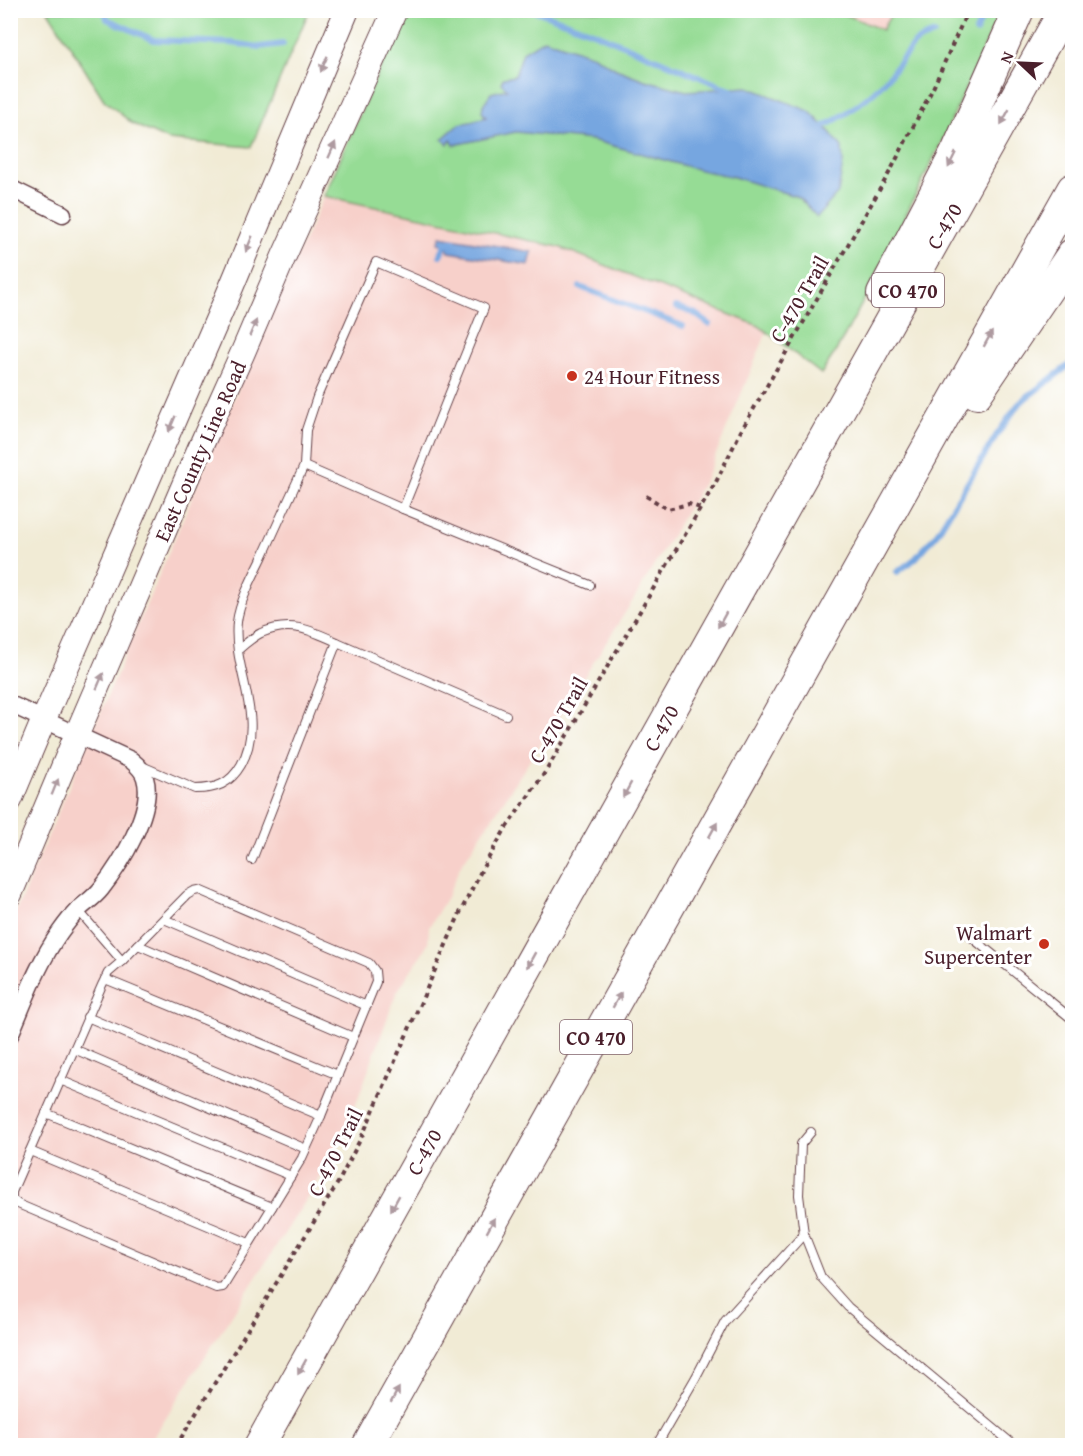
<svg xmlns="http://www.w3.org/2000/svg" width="1083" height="1456" font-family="'Gentium Book Plus',serif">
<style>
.built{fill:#f7d0ca}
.green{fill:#96dc95;stroke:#707e60;stroke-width:1.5}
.water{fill:#76a6e0;stroke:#606286;stroke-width:1.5}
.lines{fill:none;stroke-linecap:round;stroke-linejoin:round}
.stream{stroke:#76a6e0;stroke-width:6}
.service-casing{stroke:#633e44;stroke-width:10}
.minor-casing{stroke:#633e44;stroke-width:19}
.secondary-casing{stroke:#633e44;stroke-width:26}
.motorway-casing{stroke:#633e44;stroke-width:32}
.path{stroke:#633e44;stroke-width:4;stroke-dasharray:4.5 4.5;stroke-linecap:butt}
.service{stroke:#fff;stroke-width:8}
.minor{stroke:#fff;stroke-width:16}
.secondary{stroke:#fff;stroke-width:24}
.motorway{stroke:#fff;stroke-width:30}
.oneway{fill:#ae9aa0}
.poi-dot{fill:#c8321e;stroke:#fff;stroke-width:2}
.labels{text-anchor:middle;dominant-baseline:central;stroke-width:6;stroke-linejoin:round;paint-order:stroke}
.shield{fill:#fff;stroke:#80626b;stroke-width:1.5}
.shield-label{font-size:20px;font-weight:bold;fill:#4a1f2b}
.street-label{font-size:21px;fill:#4a1f2b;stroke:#fff}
.poi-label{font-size:21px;fill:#4a1f2b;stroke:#fff;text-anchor:start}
</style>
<rect width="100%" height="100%" fill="#fff"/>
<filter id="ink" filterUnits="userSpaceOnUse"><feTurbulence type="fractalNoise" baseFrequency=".0167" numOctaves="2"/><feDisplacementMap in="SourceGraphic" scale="12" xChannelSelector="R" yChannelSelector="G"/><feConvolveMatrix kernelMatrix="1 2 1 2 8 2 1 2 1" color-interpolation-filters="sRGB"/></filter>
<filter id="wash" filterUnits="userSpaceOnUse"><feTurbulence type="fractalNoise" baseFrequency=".008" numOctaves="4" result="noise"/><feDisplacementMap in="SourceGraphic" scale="24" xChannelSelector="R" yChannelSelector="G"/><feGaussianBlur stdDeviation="1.35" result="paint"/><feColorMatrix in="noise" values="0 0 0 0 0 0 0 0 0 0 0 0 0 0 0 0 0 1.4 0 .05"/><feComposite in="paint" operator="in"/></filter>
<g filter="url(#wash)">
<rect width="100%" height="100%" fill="#f1ebd5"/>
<g class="built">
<polygon points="835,11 893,11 883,30"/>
<polygon points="324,196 559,247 759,326 767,332 706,478 637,594 561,713 460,867 447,897 429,927 428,944 397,992 343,1139 329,1157 326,1169 148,1445 11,1446 11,923 242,380"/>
</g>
<g class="green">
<polygon points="193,10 204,14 218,10 309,11 251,147 168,140 133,124 104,100 48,11"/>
<polygon points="835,10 882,30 893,11 1000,11 943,139 864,300 836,351 821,374 759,326 559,247 324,196 405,11"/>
</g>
<g class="water">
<polygon points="544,39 594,56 616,69 645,80 686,91 748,87 809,111 829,131 842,147 843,163 838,193 817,217 798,197 734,177 700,170 592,140 516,132 454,145 451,140 448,144 442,139 459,124 470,122 486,117 482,112 483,105 491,93 507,89 501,83 503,78 515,76 523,52"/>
<polygon points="441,236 532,252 529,265 449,252 445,245 438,243"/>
</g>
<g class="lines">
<g class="stream">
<polyline points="105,10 107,19 154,40 232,43 259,47 283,44"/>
<polyline points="533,10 595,33 733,91"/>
<polyline points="976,32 985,10"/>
<path d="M 818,129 C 837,121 865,101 880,86 C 893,73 903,56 915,43 L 921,39 L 934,34"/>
<polyline points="440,255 445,245"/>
<polyline points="580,287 683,326"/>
<polyline points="676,307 694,313 709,324"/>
<polyline points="897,572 915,559 936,535 996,436 1018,405 1027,397 1072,363"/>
</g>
</g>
</g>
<g filter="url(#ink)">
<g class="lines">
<defs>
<g id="service">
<polyline points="304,466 306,430 317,397 376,262 484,308 403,509"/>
<polyline points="337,642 506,715"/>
<path d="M 238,650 C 245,644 253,637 261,633 C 290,620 311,630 337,642 L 252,860"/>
<path d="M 142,766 L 195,789 C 216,789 230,784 241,765 C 267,719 232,670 237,622 C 239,603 253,576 262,558 C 276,527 290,497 304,466 L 403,509 L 590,585"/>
<polygon points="199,890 369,963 375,971 376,982 321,1116 302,1158 223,1287 216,1288 18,1204 12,1199 12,1192 102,985 108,973 122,961 187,895 194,891"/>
<polyline points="78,910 122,961"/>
<polyline points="164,919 367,1006"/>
<polyline points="970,936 1072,1019"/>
<polyline points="138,945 353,1037"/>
<polyline points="105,979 338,1075"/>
<polyline points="87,1017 321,1116"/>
<polyline points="74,1049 306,1149"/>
<polyline points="60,1080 291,1176"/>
<polyline points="46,1113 272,1207"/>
<polyline points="811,1132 801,1144 799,1195 804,1234 821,1277 848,1307 1015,1446"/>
<polyline points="30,1151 249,1243"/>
<polyline points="656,1446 696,1377 725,1321 804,1234"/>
</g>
<g id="minor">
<polyline points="10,188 63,214"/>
<path d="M 10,704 L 131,760 C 137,765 143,770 145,778 C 155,810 120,865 101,889 C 94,898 85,903 77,911 C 71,917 65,925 60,932 C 38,963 25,1000 10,1035"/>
</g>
<g id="secondary">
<polyline points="10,800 44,719 228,295 347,10"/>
<polyline points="10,894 77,734 199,450 243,352 284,256 395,10"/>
</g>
<g id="motorway">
<polyline points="882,294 956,152 1019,10"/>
<polyline points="977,394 1072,254"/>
<polyline points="259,1446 1064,10"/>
<polyline points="367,1446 1072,189"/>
</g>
</defs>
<use href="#service" class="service-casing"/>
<use href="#minor" class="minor-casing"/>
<use href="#secondary" class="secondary-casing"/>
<use href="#motorway" class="motorway-casing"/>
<g class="path">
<polyline points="646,496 668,509 689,504 700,508"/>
<polyline points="176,1446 339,1181 363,1134 460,913 482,869 506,828 546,771 716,482 741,431 892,168 933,88 968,10"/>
</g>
<use href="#service" class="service"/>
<use href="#minor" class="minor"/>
<use href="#secondary" class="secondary"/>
<use href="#motorway" class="motorway"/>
</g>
<defs><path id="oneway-solid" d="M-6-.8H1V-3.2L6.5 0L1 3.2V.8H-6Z" transform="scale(1.5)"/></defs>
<g class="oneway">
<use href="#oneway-solid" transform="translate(324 64) rotate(113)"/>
<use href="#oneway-solid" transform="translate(1005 117) rotate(119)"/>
<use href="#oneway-solid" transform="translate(332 150) rotate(-66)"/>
<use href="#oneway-solid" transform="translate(952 160) rotate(116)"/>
<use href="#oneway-solid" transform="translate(249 244) rotate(113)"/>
<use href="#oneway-solid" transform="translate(253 328) rotate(-67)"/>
<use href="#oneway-solid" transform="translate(988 339) rotate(-61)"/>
<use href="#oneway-solid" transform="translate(172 424) rotate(113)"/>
<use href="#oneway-solid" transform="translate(722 620) rotate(119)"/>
<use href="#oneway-solid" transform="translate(100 681) rotate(-67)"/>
<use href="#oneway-solid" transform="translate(55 787) rotate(-68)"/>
<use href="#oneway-solid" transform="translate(627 790) rotate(119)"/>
<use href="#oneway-solid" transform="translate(713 830) rotate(-61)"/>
<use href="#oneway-solid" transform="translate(531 960) rotate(119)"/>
<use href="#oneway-solid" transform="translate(617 1000) rotate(-61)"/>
<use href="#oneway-solid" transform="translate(395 1203) rotate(119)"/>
<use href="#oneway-solid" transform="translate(491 1225) rotate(-61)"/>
<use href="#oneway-solid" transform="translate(302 1367) rotate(119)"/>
<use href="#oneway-solid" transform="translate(395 1395) rotate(-61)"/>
</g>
</g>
<g class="poi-dot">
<circle cx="572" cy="376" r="6"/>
<circle cx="1044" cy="944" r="6"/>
</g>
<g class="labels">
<g class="shield">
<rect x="872" y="273" width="72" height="34" rx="4.5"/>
<rect x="560" y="1020" width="72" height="34" rx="4.5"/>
</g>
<g class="shield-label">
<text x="908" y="290">CO 470</text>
<text x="596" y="1037">CO 470</text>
</g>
<g class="street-label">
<text transform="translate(944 226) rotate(-60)">C-470</text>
<text transform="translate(799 299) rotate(-60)">C-470 Trail</text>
<text transform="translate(200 451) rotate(-66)">East County Line Road</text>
<text transform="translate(558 720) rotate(-60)">C-470 Trail</text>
<text transform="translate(661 728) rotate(-61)">C-470</text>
<text transform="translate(335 1152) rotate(-63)">C-470 Trail</text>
<text transform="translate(424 1152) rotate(-61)">C-470</text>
</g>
<g class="poi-label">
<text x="584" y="376">24 Hour Fitness</text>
<text x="1032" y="932" text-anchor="end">Walmart<tspan x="1032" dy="24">Supercenter</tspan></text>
</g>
</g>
<rect width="1083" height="1456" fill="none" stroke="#fff" stroke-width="36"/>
<g transform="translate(1020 63) rotate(293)" stroke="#ffffff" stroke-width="4.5" paint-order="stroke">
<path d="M0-4.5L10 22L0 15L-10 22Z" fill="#4a1f2b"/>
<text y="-9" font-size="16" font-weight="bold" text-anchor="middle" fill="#4a1f2b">N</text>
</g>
</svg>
